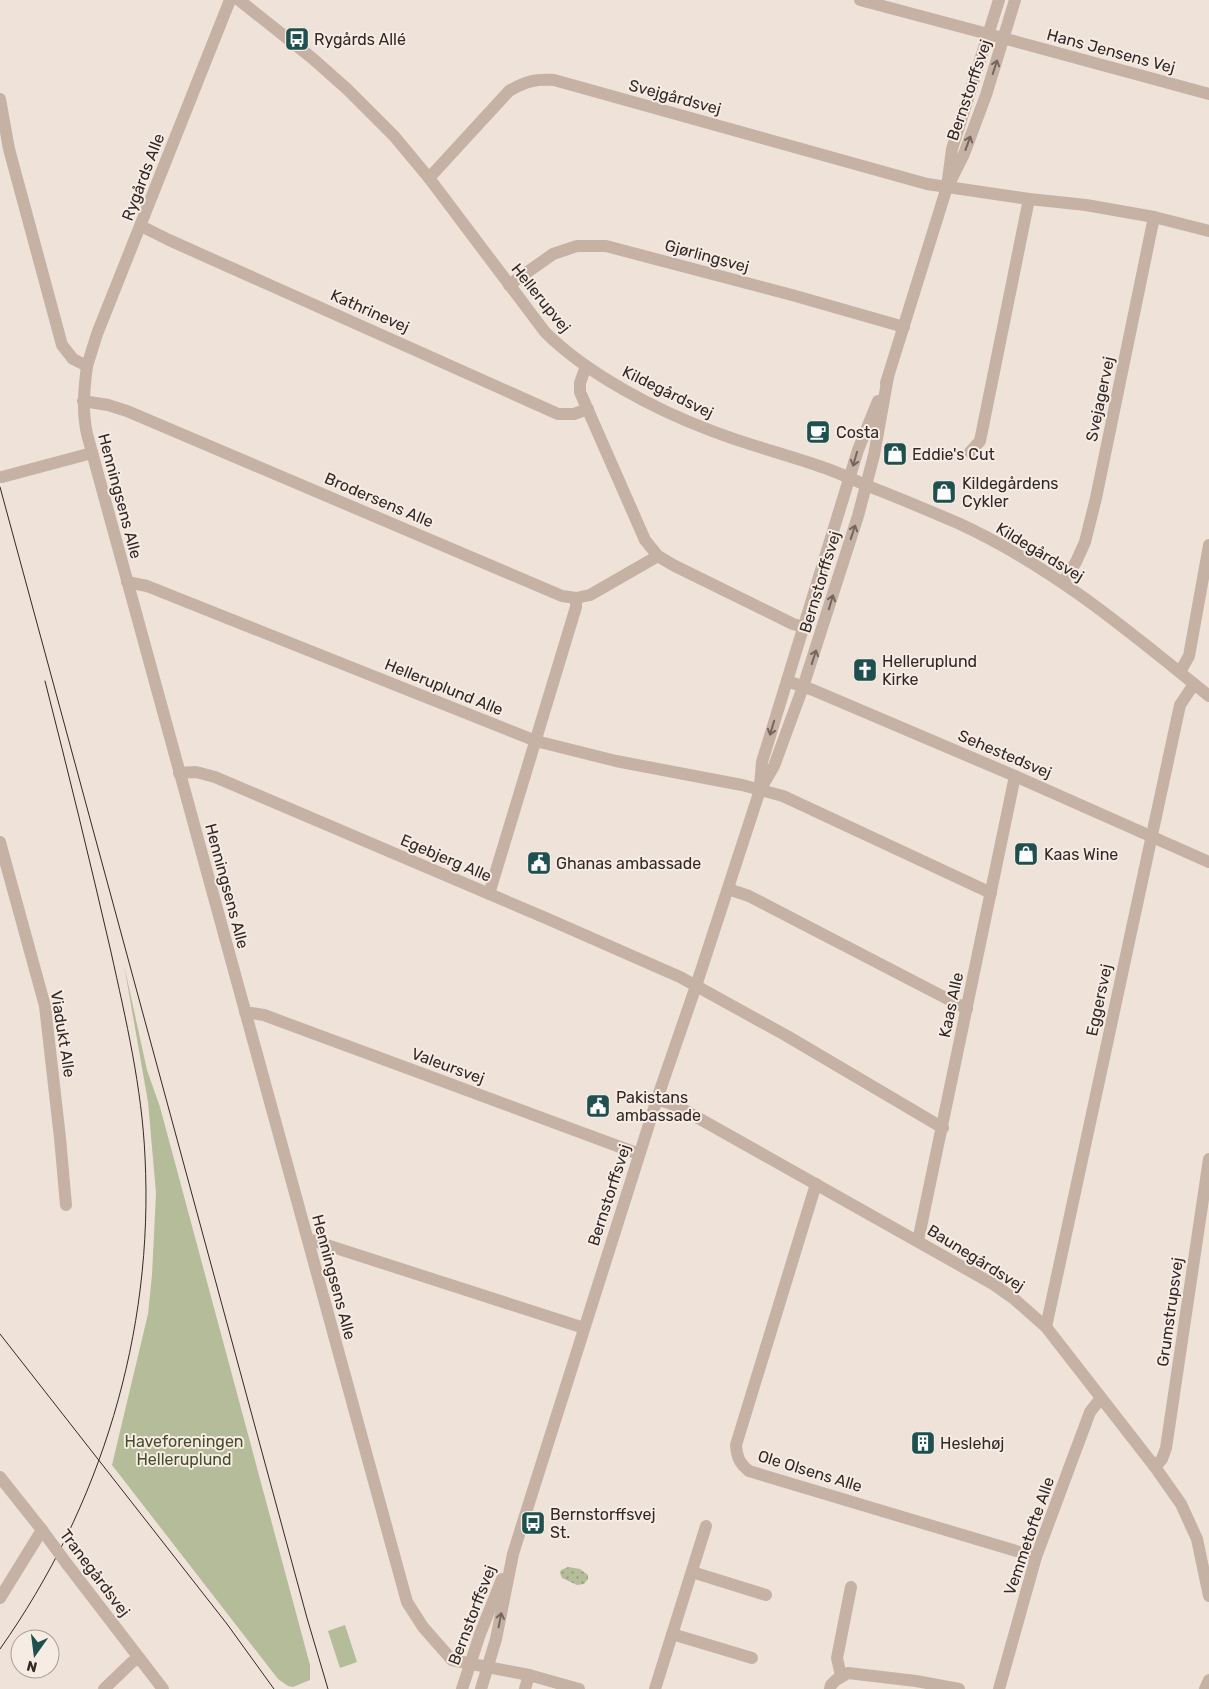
<svg xmlns="http://www.w3.org/2000/svg" width="1209" height="1689" font-family="Rubik,sans-serif">
<style>
.grass{fill:url(#grass-dots)}
.garden{fill:#b4bc99}
.lines{fill:none;stroke-linecap:round;stroke-linejoin:round}
.minor{stroke:#c6b1a5;stroke-width:12}
.tertiary{stroke:#c6b1a5;stroke-width:12}
.tram{stroke:#322826;stroke-width:1}
.tertiary-bridge{stroke:#c6b1a5;stroke-width:12}
.oneway{stroke:#75665f}
.labels{text-anchor:middle;dominant-baseline:central;stroke-width:4;stroke-linejoin:round;paint-order:stroke}
.poi-label{font-size:16px;fill:#322826;stroke:#f7ece4;text-anchor:start}
.street-label{font-size:16px;fill:#322826;stroke:#f7ece4}
.park-label{font-size:16px;fill:#454e2b;stroke:#f7ece4}
</style>
<defs>
<pattern id="grass-dots" width="8" height="8" patternUnits="userSpaceOnUse" patternTransform="scale(1.25)"><rect width="8" height="8" fill="#b4bc99"/><path d="M2 2h.1M6 6h.1" fill="none" stroke="#93997d" stroke-width="1.8" stroke-linecap="round"/></pattern>
</defs>
<rect width="100%" height="100%" fill="#efe2d8"/>
<polygon class="grass" points="568,1567 580,1569 588,1575 588,1579 584,1584 577,1585 562,1578 560,1573 561,1570"/>
<g class="garden">
<polygon points="124,965 147,1070 160,1107 310,1665 310,1680 293,1687 288,1686 278,1679 112,1465 148,1314 152,1275 156,1193 148,1102"/>
<polygon points="345,1625 357,1662 340,1668 328,1631"/>
</g>
<g class="lines">
<g class="minor">
<polyline points="860,0 988,34"/>
<path d="M 0,99 L 9,149 L 62,345 L 73,359 L 87,366 C 84,389 82,411 87,434 L 407,1602 L 423,1627 L 452,1660 L 529,1675 L 579,1689"/>
<path d="M 429,178 L 509,91 C 526,81 535,79 554,80 L 927,184 L 1029,199 L 1086,205 L 1154,217 L 1209,231"/>
<polyline points="141,226 169,240 558,414 574,414 588,409"/>
<polyline points="509,285 553,254 577,246 606,246 792,295 904,327"/>
<polyline points="87,366 97,334 230,0"/>
<polyline points="586,366 580,383 580,392 645,540 658,556 673,565 793,624 803,627"/>
<polyline points="83,401 108,405 127,411 562,596 576,598 590,595 658,556"/>
<polyline points="970,452 980,441 1029,199"/>
<polyline points="2,477 92,453"/>
<polyline points="127,582 147,586 536,741 616,761 742,785 783,796 991,893"/>
<polyline points="1063,582 1076,562 1085,542 1096,498 1154,217"/>
<polyline points="1180,672 1189,656 1209,545"/>
<polyline points="787,681 813,690 1015,776 1209,862"/>
<polyline points="179,773 196,772 215,777 548,919 680,977 787,1036 943,1128"/>
<polyline points="0,842 45,1006 60,1138 66,1205"/>
<polyline points="728,889 749,896 967,1009"/>
<polyline points="489,894 576,607 576,598"/>
<polyline points="245,1012 264,1015 639,1154"/>
<polyline points="657,1099 677,1106 993,1284 1013,1298 1046,1327 1155,1467 1181,1504 1197,1539 1209,1596"/>
<path d="M 816,1184 L 736,1445 C 737,1457 739,1463 749,1471 L 1036,1557"/>
<polyline points="308,1239 584,1328"/>
<polyline points="918,1241 1015,776"/>
<polyline points="1046,1327 1180,705 1194,684"/>
<polyline points="1155,1467 1162,1459 1166,1448 1209,1159"/>
<polyline points="692,1572 766,1595"/>
<polyline points="0,1598 42,1530"/>
<polyline points="672,1634 752,1658"/>
<polyline points="841,1676 837,1658 851,1587"/>
<polyline points="104,1689 132,1662 139,1658"/>
<polyline points="525,1689 529,1675"/>
<polyline points="655,1689 706,1526"/>
<polyline points="830,1689 831,1685 836,1680 848,1673 916,1681 959,1689"/>
<polyline points="999,1689 1036,1557 1090,1412 1101,1398"/>
<polyline points="1205,1689 1209,1680"/>
</g>
<g class="tertiary">
<path d="M 239,0 L 312,58 L 347,89 L 394,136 L 429,178 L 545,332 C 587,374 656,410 712,431 C 748,445 785,454 822,467 C 837,472 852,479 868,486 C 899,498 930,511 960,524 C 1053,567 1130,632 1209,696"/>
<polyline points="988,34 1209,94"/>
<polyline points="951,180 964,154 986,95 1015,0"/>
<polyline points="886,383 947,187 952,149 999,0"/>
<polyline points="760,785 762,762 858,450 878,401"/>
<polyline points="0,1477 42,1530"/>
<polyline points="67,1564 163,1689"/>
<polyline points="462,1689 480,1634 502,1579"/>
<polyline points="481,1689 496,1639 513,1554 523,1522 657,1099 696,986 760,790 774,766 803,687 858,516 874,455 888,377"/>
</g>
<g class="tram">
<polyline points="0,487 307,1618 328,1689"/>
<polyline points="0,1334 227,1624 274,1689"/>
<path d="M 0,1649 C 101,1506 154,1333 145,1157 C 142,1088 126,1020 111,952 C 90,861 68,771 45,681"/>
</g>
<polyline class="tertiary-bridge" points="42,1530 67,1564"/>
</g>
<defs><path id="oneway-shaft" d="M-6 0H5M1.5-3L5.5 0L1.5 3" fill="none" stroke-width="1.6" stroke-linecap="round" stroke-linejoin="round" transform="scale(1.25)"/></defs>
<g class="oneway">
<use href="#oneway-shaft" transform="translate(995 67) rotate(-72)"/>
<use href="#oneway-shaft" transform="translate(968 143) rotate(-70)"/>
<use href="#oneway-shaft" transform="translate(855 459) rotate(106)"/>
<use href="#oneway-shaft" transform="translate(853 532) rotate(-72)"/>
<use href="#oneway-shaft" transform="translate(831 602) rotate(-73)"/>
<use href="#oneway-shaft" transform="translate(814 657) rotate(-72)"/>
<use href="#oneway-shaft" transform="translate(772 728) rotate(107)"/>
<use href="#oneway-shaft" transform="translate(500 1620) rotate(-79)"/>
</g>
<defs>
<symbol id="bus-square" viewBox="-11 -11 22 22"><rect x="-9" y="-9" width="18" height="18" rx="4" fill="#1e504f" stroke="#f7ece4"/><path d="M-5-6H5V4H4V6H2V4H-2V6H-4V4H-5ZM-3.5-4V0h7V-4ZM-3.5 1.2v1.5H-2V1.2ZM2 1.2v1.5H3.5V1.2Z" fill="#fff"/></symbol>
<symbol id="cafe-square" viewBox="-11 -11 22 22"><rect x="-9" y="-9" width="18" height="18" rx="4" fill="#1e504f" stroke="#f7ece4"/><path d="M-5.5-4.5H6V0H3Q3 3.5 0 3.5H-2.5Q-5.5 3.5-5.5 0ZM3-3.2v2h1.7v-2ZM-6 4.5H4V6H-6Z" fill="#fff"/></symbol>
<symbol id="shop-square" viewBox="-11 -11 22 22"><rect x="-9" y="-9" width="18" height="18" rx="4" fill="#1e504f" stroke="#f7ece4"/><path d="M-5-2.5h2.3a2.7 3.5 0 0 1 5.4 0H5L5.5 6h-11ZM-1.5-2.5h3a1.5 2.3 0 0 0-3 0Z" fill="#fff"/></symbol>
<symbol id="church-square" viewBox="-11 -11 22 22"><rect x="-9" y="-9" width="18" height="18" rx="4" fill="#1e504f" stroke="#f7ece4"/><path d="M-1.2-6h2.4v3.5h3.3v2.4h-3.3V6h-2.4V-.1h-3.3v-2.4h3.3Z" fill="#fff"/></symbol>
<symbol id="civic-square" viewBox="-11 -11 22 22"><rect x="-9" y="-9" width="18" height="18" rx="4" fill="#1e504f" stroke="#f7ece4"/><path d="M-.6-6.5H3V-4.5H.6V-3L4-1V1h2V6H-6V1h2V-1L-.6-3ZM-1.2 2.5V6h2.4V2.5Z" fill="#fff"/></symbol>
<symbol id="building-square" viewBox="-11 -11 22 22"><rect x="-9" y="-9" width="18" height="18" rx="4" fill="#1e504f" stroke="#f7ece4"/><path d="M-4-6H4V6H1V3H-1V6H-4ZM-2.5-4.3h1.7v1.8h-1.7ZM.8-4.3h1.7v1.8H.8ZM-2.5-1h1.7V.8h-1.7ZM.8-1h1.7V.8H.8Z" fill="#fff"/></symbol>
</defs>
<g fill-rule="evenodd">
<use href="#bus-square" x="283" y="25" width="28" height="28"/>
<use href="#cafe-square" x="804" y="418" width="28" height="28"/>
<use href="#shop-square" x="881" y="440" width="28" height="28"/>
<use href="#shop-square" x="930" y="478" width="28" height="28"/>
<use href="#church-square" x="851" y="656" width="28" height="28"/>
<use href="#shop-square" x="1012" y="840" width="28" height="28"/>
<use href="#civic-square" x="525" y="849" width="28" height="28"/>
<use href="#civic-square" x="584" y="1092" width="28" height="28"/>
<use href="#building-square" x="909" y="1429" width="28" height="28"/>
<use href="#bus-square" x="519" y="1509" width="28" height="28"/>
</g>
<g class="labels">
<g class="poi-label">
<text x="314" y="39">Rygårds Allé</text>
<text x="836" y="432">Costa</text>
<text x="912" y="454">Eddie's Cut</text>
<text x="962" y="483">Kildegårdens<tspan x="962" dy="18">Cykler</tspan></text>
<text x="882" y="661">Helleruplund<tspan x="882" dy="18">Kirke</tspan></text>
<text x="1044" y="854">Kaas Wine</text>
<text x="556" y="863">Ghanas ambassade</text>
<text x="616" y="1097">Pakistans<tspan x="616" dy="18">ambassade</tspan></text>
<text x="940" y="1443">Heslehøj</text>
<text x="550" y="1514">Bernstorffsvej<tspan x="550" dy="18">St.</tspan></text>
</g>
<g class="street-label">
<text transform="translate(1111 51) rotate(15)">Hans Jensens Vej</text>
<text transform="translate(969 90) rotate(-71)">Bernstorffsvej</text>
<text transform="translate(675 97) rotate(15)">Svejgårdsvej</text>
<text transform="translate(143 177) rotate(-69)">Rygårds Alle</text>
<text transform="translate(707 256) rotate(15)">Gjørlingsvej</text>
<text transform="translate(541 298) rotate(51)">Hellerupvej</text>
<text transform="translate(370 311) rotate(24)">Kathrinevej</text>
<text transform="translate(668 392) rotate(26)">Kildegårdsvej</text>
<text transform="translate(1100 399) rotate(-78)">Svejagervej</text>
<text transform="translate(120 496) rotate(75)">Henningsens Alle</text>
<text transform="translate(379 500) rotate(23)">Brodersens Alle</text>
<text transform="translate(1040 552) rotate(31)">Kildegårdsvej</text>
<text transform="translate(820 582) rotate(-73)">Bernstorffsvej</text>
<text transform="translate(444 687) rotate(22)">Helleruplund Alle</text>
<text transform="translate(1005 754) rotate(23)">Sehestedsvej</text>
<text transform="translate(446 858) rotate(23)">Egebjerg Alle</text>
<text transform="translate(227 886) rotate(75)">Henningsens Alle</text>
<text transform="translate(1099 1000) rotate(-78)">Eggersvej</text>
<text transform="translate(951 1005) rotate(-78)">Kaas Alle</text>
<text transform="translate(63 1034) rotate(81)">Viadukt Alle</text>
<text transform="translate(448 1066) rotate(20)">Valeursvej</text>
<text transform="translate(609 1195) rotate(-72)">Bernstorffsvej</text>
<text transform="translate(976 1258) rotate(32)">Baunegårdsvej</text>
<text transform="translate(334 1277) rotate(75)">Henningsens Alle</text>
<text transform="translate(1170 1312) rotate(-82)">Grumstrupsvej</text>
<text transform="translate(810 1471) rotate(17)">Ole Olsens Alle</text>
<text transform="translate(1029 1536) rotate(-71)">Vemmetofte Alle</text>
<text transform="translate(95 1573) rotate(53)">Tranegårdsvej</text>
<text transform="translate(472 1615) rotate(-69)">Bernstorffsvej</text>
</g>
<g class="park-label">
<text x="184" y="1441">Haveforeningen<tspan x="184" dy="18">Helleruplund</tspan></text>
</g>
</g>
<g transform="translate(35 1654) rotate(194)"><circle r="24" fill="#f7ece4" stroke="#a89e98"/>
<path d="M0-4L9 19L0 12L-9 19Z" fill="#1e504f"/>
<text y="-8" font-size="14" font-weight="bold" text-anchor="middle" fill="#322826">N</text>
</g>
</svg>
